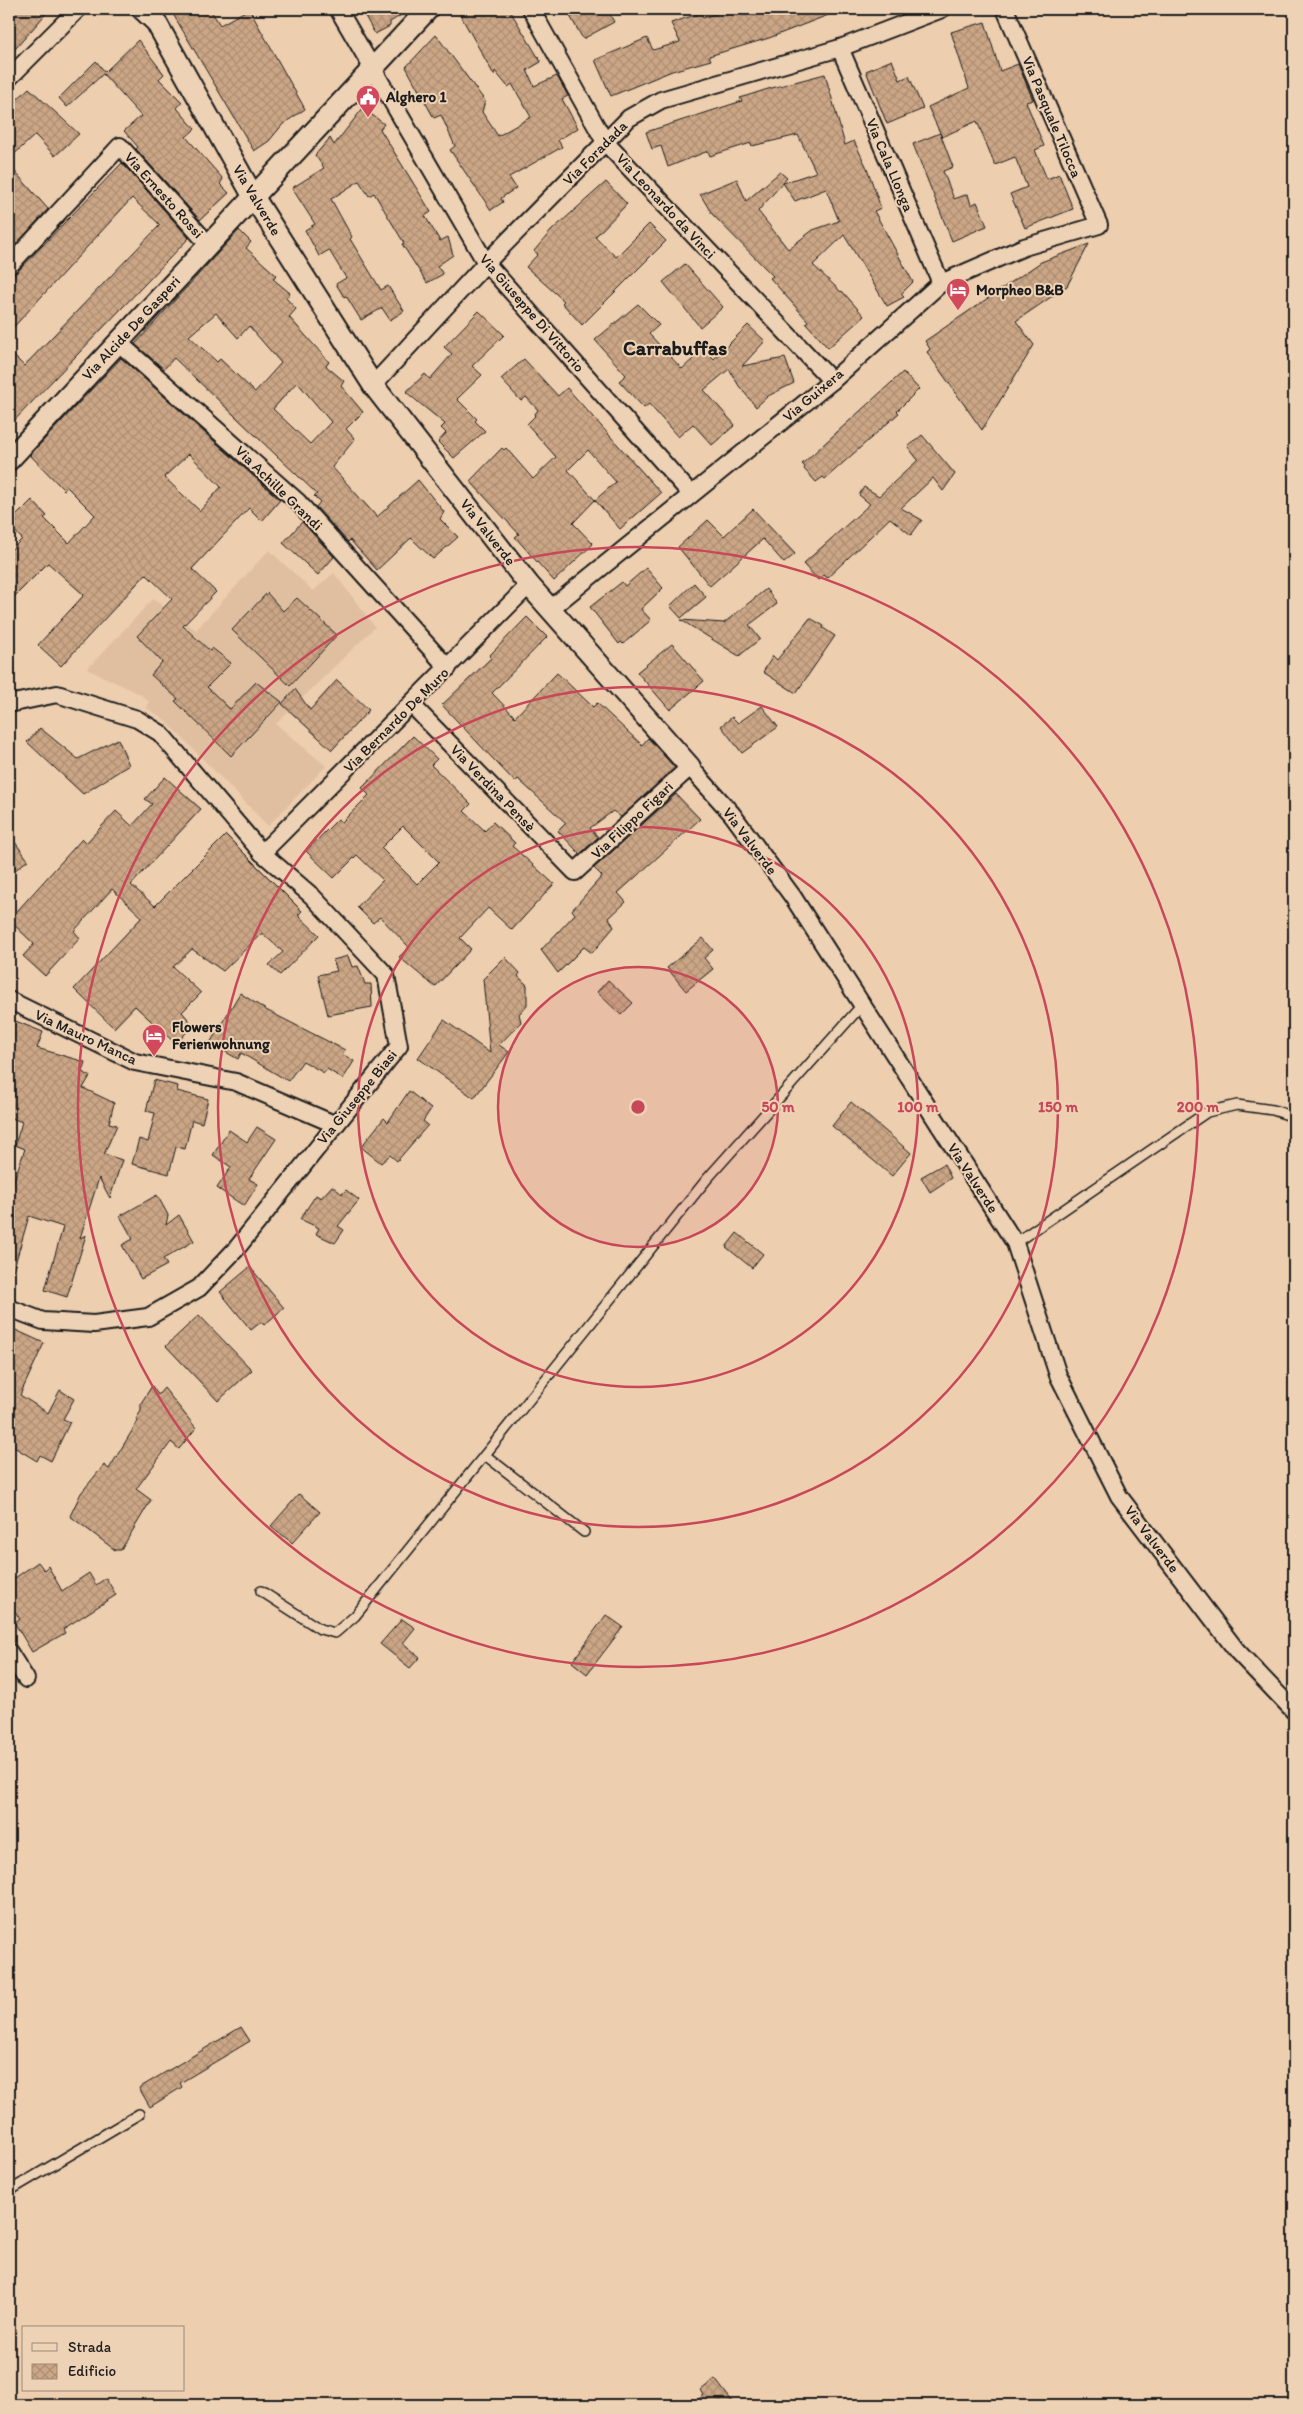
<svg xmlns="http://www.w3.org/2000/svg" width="1303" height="2414" font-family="Itim,sans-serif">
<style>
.built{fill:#dfbfa0}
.building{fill:url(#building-cross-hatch);stroke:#1c1c1c;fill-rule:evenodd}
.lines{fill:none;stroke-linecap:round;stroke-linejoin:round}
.service-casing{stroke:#1c1c1c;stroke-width:12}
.minor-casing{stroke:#1c1c1c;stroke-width:20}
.tertiary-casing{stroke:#1c1c1c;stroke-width:24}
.service{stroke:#eed2b5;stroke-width:9}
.minor{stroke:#eed2b5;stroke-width:16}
.tertiary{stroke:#eed2b5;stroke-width:20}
.ring{fill:none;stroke:#c84758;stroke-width:2.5}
.labels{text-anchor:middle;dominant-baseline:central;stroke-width:4;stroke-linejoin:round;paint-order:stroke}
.poi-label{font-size:15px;font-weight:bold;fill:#1c1c1c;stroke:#eed2b5;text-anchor:start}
.street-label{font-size:15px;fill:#1c1c1c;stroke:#eed2b5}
.district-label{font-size:20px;font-weight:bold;fill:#1c1c1c;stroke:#eed2b5}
.centre{fill:#c84758;stroke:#eed2b5;stroke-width:2.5}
.ring-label{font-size:15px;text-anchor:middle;font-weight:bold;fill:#c84758;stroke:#eed2b5;stroke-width:4;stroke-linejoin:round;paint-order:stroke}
</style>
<defs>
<pattern id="building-cross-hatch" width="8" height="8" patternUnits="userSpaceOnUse" patternTransform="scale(1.25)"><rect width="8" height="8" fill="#cba686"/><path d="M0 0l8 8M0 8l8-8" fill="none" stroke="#ae8e73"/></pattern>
</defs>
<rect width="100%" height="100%" fill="#edceaf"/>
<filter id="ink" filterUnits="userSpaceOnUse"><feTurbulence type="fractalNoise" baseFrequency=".02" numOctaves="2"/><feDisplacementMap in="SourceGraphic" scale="10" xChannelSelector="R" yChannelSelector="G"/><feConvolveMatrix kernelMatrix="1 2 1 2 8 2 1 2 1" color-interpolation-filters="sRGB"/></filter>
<g filter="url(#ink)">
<polygon class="built" points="269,550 313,591 334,573 375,627 276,724 326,766 268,826 163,718 146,708 149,702 140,694 87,669 153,599 196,630"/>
<g class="building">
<polygon points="9,9 50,9 9,56"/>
<polygon points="170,9 210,9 220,25 249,9 305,109 283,124 269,141 254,151"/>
<polygon points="361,9 411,9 390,22 390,26 375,34"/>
<polygon points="457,9 509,9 541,62 527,70 534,86 557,76 568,96 562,99 578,128 558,140 562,147 509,177 516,188 501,198 503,202 491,210 450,150 455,146 441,115 434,118 406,67 436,35 485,101 482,112 498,136 531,117 512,84 508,87 495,71 494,75"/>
<polygon points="566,9 607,9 614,22 583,39"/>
<polygon points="729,9 841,9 841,10 769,38 709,56 711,60 672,71 611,96 595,60 647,38 653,50 680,42 671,23 701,13 703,18"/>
<polygon points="985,22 1000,71 1018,64 1033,100 1026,102 1044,146 1035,150 1047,179 1059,174 1073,209 1025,228 1010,194 1027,187 1015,157 995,165 977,121 942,137 928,107 969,88 951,32"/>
<polygon points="138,40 164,74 159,79 182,102 177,108 195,129 186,137 223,179 220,184 229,193 200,220 136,149 138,147 124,131 141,116 103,74 67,107 59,98 96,61 105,72"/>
<polygon points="892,60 900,80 909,76 923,109 887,124 866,71"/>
<polygon points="825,74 845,145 854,141 867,168 881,208 874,211 913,282 901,294 904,297 887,306 844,235 813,265 841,292 842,291 864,316 828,348 806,323 808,321 770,278 773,276 712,214 700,194 737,179 746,201 780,172 787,178 758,211 788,249 813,230 839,221 826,189 795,201 783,183 816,172 798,135 752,146 751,143 710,156 708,151 668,167 661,146 652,149 646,132 742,101 740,98 768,89"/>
<polygon points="29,88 79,134 55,156 35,135 9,159 9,107"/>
<polygon points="363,108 384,124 380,129 431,212 425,216 440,241 448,237 453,255 437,266 443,274 427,283 402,244 404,243 374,193 369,196 359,181 331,199 352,237 350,239 381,290 388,286 404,311 390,320 382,308 361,320 346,296 344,297 336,284 346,278 329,250 319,256 305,230 315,224 292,188 324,168 315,155 330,138 334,145"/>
<polygon points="940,133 953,167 943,171 954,199 968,194 971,205 977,202 987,226 952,241 913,144"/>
<polygon points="122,163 189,238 9,426 9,351 24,366 160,225 132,198 9,332 9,276 16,273"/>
<polygon points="9,165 48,209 9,252"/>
<polygon points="606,182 627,204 595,237 616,257 649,224 666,241 582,325 562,303 564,301 526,267 538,254 534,251 551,231"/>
<path d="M 239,230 L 251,242 L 246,248 L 276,275 L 273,279 L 290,293 L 286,298 L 296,309 L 289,317 L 329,362 L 326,366 L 344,381 L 341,386 L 363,412 L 346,429 L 355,439 L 332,467 L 377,517 L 418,480 L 444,512 L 440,519 L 458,537 L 433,559 L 411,538 L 377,570 L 350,540 L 348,542 L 316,507 L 320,502 L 314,496 L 317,494 L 174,358 L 164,369 L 135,344 ZM 216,313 L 238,338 L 249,326 L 281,363 L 255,392 L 220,359 L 217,362 L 189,336 ZM 297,382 L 331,422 L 310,444 L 273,409 Z"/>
<polygon points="1089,244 1067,286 1016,321 1034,345 982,430 927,352 930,349 925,341 1041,262"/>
<polygon points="685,264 723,307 700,327 663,282"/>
<polygon points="638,304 659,325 649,334 682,369 704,349 714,359 748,325 765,341 742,366 785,358 794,383 768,396 756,407 739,386 729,369 704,390 735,425 712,445 693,424 678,437 649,404 644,408 619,381 626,375 595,340"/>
<polygon points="479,311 504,335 472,366 482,375 457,399 477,419 475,421 485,431 454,458 438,442 446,433 441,428 445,424 406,392 425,374 430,379 452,354 444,347"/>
<path d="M 121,358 L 280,500 L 262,521 L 249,508 L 192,569 L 216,592 L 183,626 L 210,651 L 212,648 L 231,663 L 207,687 L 230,709 L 256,682 L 282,702 L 231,756 L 175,701 L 178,699 L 151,675 L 162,662 L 137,636 L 172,599 L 146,574 L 61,666 L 38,645 L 84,595 L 48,563 L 9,602 L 9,552 L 22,539 L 11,527 L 17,521 L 14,518 L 32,500 L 47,516 L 44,518 L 69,543 L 95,515 L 67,487 L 64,490 L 30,455 ZM 189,454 L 221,487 L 200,511 L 164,477 Z"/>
<path d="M 524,359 L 558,396 L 567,388 L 661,493 L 620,529 L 595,500 L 573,523 L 593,544 L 554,581 L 515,537 L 519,534 L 470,481 L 502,448 L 504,450 L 506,448 L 533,479 L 556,457 L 527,424 L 535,416 L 534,415 L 538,410 L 526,397 L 521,401 L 501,379 ZM 588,450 L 616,482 L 595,500 L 568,470 Z"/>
<polygon points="903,372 919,389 897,411 899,413 825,479 823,477 816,482 804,469 805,467 802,464"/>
<polygon points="922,435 955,474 943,491 933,478 901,508 922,520 911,535 890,518 827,578 824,575 818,580 803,564 870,504 859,495 864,487 879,496 918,460 908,447"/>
<polygon points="753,509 795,554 784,563 763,539 710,586 678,547 708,520 724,536"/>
<polygon points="302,522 334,557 318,575 283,543"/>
<polygon points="646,568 663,588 641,609 651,620 623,644 621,642 619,644 590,607 622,582 625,586"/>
<polygon points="694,583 706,597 681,618 670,606"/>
<polygon points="766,589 777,604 749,625 760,639 739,656 681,620 724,623"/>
<polygon points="267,593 283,611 297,598 337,635 290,686 232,630"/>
<polygon points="527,617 547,637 492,693 515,717 557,673 593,707 597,703 642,745 648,738 675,768 621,817 613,811 590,828 598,837 580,854 558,831 566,823 518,779 515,782 442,705 491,658 489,656"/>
<polygon points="810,618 824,626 823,628 835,636 796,693 763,672 773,656 777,660"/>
<polygon points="672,644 704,681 670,710 637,672"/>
<polygon points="337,680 369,710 332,750 282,704 295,689 310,710"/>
<polygon points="762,706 778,727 742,753 721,726 732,717 738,723"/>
<polygon points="40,728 78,759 118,739 129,765 83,794 27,742"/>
<path d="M 413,736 L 437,759 L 431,765 L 471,804 L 464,811 L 485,831 L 493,822 L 515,843 L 512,846 L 554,884 L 512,930 L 488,908 L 460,938 L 471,949 L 435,987 L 399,957 L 409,947 L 380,917 L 373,923 L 357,907 L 383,880 L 357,855 L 334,878 L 306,851 L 338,819 L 342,822 L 369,795 L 362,788 ZM 403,826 L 439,862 L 417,884 L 381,848 Z"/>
<polygon points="165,777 201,809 131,885 155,906 226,835 302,911 298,915 319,935 280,975 269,965 283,952 262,933 223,971 192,949 173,967 201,993 182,1012 193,1025 176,1044 135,1006 114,1028 74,989 142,917 112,889 74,931 80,938 45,976 23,956 34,944 9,920 82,839 86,843 116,811 132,826 152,804 145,799"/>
<polygon points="676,794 700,819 618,893 626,902 609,918 614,927 592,953 584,947 558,973 541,950 575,914 572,910 602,876 594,868"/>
<polygon points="9,834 28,860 9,875"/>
<polygon points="703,938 713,950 704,958 713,969 686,991 667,968"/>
<polygon points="348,956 352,967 358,966 365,984 371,984 372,1007 328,1015 318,975 337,971 333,960"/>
<polygon points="505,957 520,973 518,976 527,985 527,1005 519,1014 521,1022 499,1045 509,1052 474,1098 418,1058 444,1020 490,1053 483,979"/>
<polygon points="608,980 633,1003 621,1015 597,992"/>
<polygon points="240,993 266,1010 345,1050 342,1054 354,1061 343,1079 327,1069 324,1073 303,1061 288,1081 241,1053 238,1059 210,1043"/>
<polygon points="13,1020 43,1032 37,1048 85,1062 82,1072 90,1076 83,1088 114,1103 109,1123 117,1125 104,1154 122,1160 110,1198 99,1178 80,1238 86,1235 67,1297 45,1290 63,1227 29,1216 13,1271 9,1271 9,1194 25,1149 15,1145 22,1122 9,1117 9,1031"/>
<polygon points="154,1080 178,1086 177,1091 208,1099 202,1123 192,1120 185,1149 176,1147 169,1174 132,1164 139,1139 148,1142 155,1113 146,1111"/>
<polygon points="409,1091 431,1109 423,1121 428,1125 397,1161 390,1155 381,1163 361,1147 384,1118 388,1122"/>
<polygon points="851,1102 911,1153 892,1176 832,1126"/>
<polygon points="257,1127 276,1139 249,1179 258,1184 244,1206 217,1188 231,1167 213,1155 229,1130 247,1142"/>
<polygon points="944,1164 951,1178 930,1192 921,1177"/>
<polygon points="332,1186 342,1194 346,1190 359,1200 338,1226 344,1230 335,1243 316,1234 319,1228 300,1219 316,1195 321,1198"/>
<polygon points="157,1195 168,1215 166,1225 179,1215 194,1241 163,1259 167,1265 141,1279 122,1245 133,1239 120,1216"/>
<polygon points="737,1233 763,1254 752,1268 726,1247"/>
<polygon points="250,1267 284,1308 264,1325 261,1322 251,1330 220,1292"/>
<polygon points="199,1315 252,1370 218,1401 166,1346"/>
<polygon points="9,1327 44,1343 20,1395 48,1413 60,1390 74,1399 63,1419 70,1422 51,1461 40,1455 37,1461 9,1444"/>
<polygon points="152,1386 158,1395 164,1388 196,1428 179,1449 171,1442 136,1489 151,1500 121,1550 115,1550 70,1516 81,1493 104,1465 109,1469 138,1421 136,1419 141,1411 141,1403"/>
<polygon points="299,1494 320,1512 292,1543 271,1526"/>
<polygon points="38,1562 44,1570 48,1566 62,1591 89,1573 96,1585 106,1578 116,1595 63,1629 65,1633 32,1652 14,1622 20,1619 9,1603 9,1582"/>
<polygon points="606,1615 623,1627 587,1674 572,1662"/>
<polygon points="402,1619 415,1628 403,1643 420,1657 410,1668 380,1644"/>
<polygon points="241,2027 250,2041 180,2083 182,2087 150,2107 139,2088"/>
<polygon points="715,2379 735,2405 691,2405 704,2395 701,2390"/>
</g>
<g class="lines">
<defs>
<g id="service">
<polyline points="1015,1243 1207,1112 1237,1105 1273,1110 1294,1117"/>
<polyline points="485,1455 584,1532"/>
<polyline points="261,1591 320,1629 335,1633 355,1616 707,1179 862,1005"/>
<polyline points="9,2191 139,2114"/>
</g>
<g id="minor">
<polyline points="338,9 486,263 691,494"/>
<polyline points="531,9 605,142 832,381"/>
<polyline points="840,48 941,283"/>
<polyline points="9,78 78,9"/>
<polyline points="9,266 120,146 208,244"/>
<polyline points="118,342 298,502 448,668"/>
<polyline points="373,385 486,263 629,118 661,100 840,48 942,9"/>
<polyline points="550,609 832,381 941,283 1024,247 1099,225 1005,9"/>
<polyline points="9,704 57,694 137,719 160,733 262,853 312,896 386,975 399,1046 237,1248 199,1288 148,1317 94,1324 43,1321 9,1308"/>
<polyline points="411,704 575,872 690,767 732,814 793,897 1015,1243 1058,1375 1119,1496 1237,1651 1294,1711"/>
<polyline points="262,853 529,585"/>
<polyline points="9,1000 135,1062 236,1082 334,1124"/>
<polyline points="9,1652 26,1679"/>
</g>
<g id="tertiary">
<polyline points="142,9 156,22 253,196 373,385 529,585 690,767"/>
<polyline points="9,460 428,9"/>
</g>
</defs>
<use href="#service" class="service-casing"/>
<use href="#minor" class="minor-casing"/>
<use href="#tertiary" class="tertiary-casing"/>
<use href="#service" class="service"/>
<use href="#minor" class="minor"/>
<use href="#tertiary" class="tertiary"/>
</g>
</g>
<circle cx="638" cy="1107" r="140" fill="#c84758" fill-opacity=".12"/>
<g class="ring">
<circle cx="638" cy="1107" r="140"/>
<circle cx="638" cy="1107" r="280"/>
<circle cx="638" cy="1107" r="420"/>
<circle cx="638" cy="1107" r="560"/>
</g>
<defs>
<symbol id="civic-pin" viewBox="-11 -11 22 30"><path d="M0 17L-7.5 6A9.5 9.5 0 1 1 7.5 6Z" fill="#d1495b" stroke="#eed2b5"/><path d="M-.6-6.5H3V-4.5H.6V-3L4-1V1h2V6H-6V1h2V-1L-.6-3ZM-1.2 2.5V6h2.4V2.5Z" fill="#fff"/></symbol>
<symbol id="hotel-pin" viewBox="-11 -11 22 30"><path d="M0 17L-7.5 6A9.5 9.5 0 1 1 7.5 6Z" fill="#d1495b" stroke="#eed2b5"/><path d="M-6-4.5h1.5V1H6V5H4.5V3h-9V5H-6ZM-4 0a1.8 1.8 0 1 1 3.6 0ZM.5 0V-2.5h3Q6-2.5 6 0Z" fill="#fff"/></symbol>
</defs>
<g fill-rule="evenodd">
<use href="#civic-pin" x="354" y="83" width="28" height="38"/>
<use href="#hotel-pin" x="944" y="276" width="28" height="38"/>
<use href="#hotel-pin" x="140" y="1022" width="28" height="38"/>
</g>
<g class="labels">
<g class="poi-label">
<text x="386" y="97">Alghero 1</text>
<text x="976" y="290">Morpheo B&amp;B</text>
<text x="172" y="1027">Flowers<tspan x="172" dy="17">Ferienwohnung</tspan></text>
</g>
<g class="street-label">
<text transform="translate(1052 117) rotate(67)">Via Pasquale Tilocca</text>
<text transform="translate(595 153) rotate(-45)">Via Foradada</text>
<text transform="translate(890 165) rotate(67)">Via Cala Llonga</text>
<text transform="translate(164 195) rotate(48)">Via Ernesto Rossi</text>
<text transform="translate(257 200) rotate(59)">Via Valverde</text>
<text transform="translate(666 206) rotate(47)">Via Leonardo da Vinci</text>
<text transform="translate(532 313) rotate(49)">Via Giuseppe Di Vittorio</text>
<text transform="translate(131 328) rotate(-47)">Via Alcide De Gasperi</text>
<text transform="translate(813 395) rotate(-40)">Via Guixera</text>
<text transform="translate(279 488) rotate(44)">Via Achille Grandi</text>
<text transform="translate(488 532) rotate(52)">Via Valverde</text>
<text transform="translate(396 720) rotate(-45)">Via Bernardo De Muro</text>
<text transform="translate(493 788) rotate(46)">Via Verdina Pensè</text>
<text transform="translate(632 820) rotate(-43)">Via Filippo Figari</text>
<text transform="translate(750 841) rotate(53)">Via Valverde</text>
<text transform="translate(86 1037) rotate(25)">Via Mauro Manca</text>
<text transform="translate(357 1097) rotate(-51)">Via Giuseppe Biasi</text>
<text transform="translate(973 1178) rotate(57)">Via Valverde</text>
<text transform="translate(1152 1539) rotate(53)">Via Valverde</text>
</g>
<g class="district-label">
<text x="675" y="348">Carrabuffas</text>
</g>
</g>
<circle cx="638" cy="1107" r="8" class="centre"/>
<g class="ring-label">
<text x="778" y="1112">50 m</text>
<text x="918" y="1112">100 m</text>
<text x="1058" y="1112">150 m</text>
<text x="1198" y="1112">200 m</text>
</g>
<rect width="1303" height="2414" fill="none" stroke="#eed2b5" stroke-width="30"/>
<rect x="15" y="15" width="1273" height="2384" fill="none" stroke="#1c1c1c" stroke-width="2" filter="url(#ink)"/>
<rect x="22" y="2326" width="162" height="65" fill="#eed2b5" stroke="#9a8978"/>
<rect x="32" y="2343" width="25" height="8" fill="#eed2b5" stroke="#9a8978"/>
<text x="68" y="2352" font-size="15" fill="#1c1c1c">Strada</text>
<rect x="32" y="2364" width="25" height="15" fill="url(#building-cross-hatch)" stroke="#9a8978"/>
<text x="68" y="2376" font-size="15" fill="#1c1c1c">Edificio</text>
</svg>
